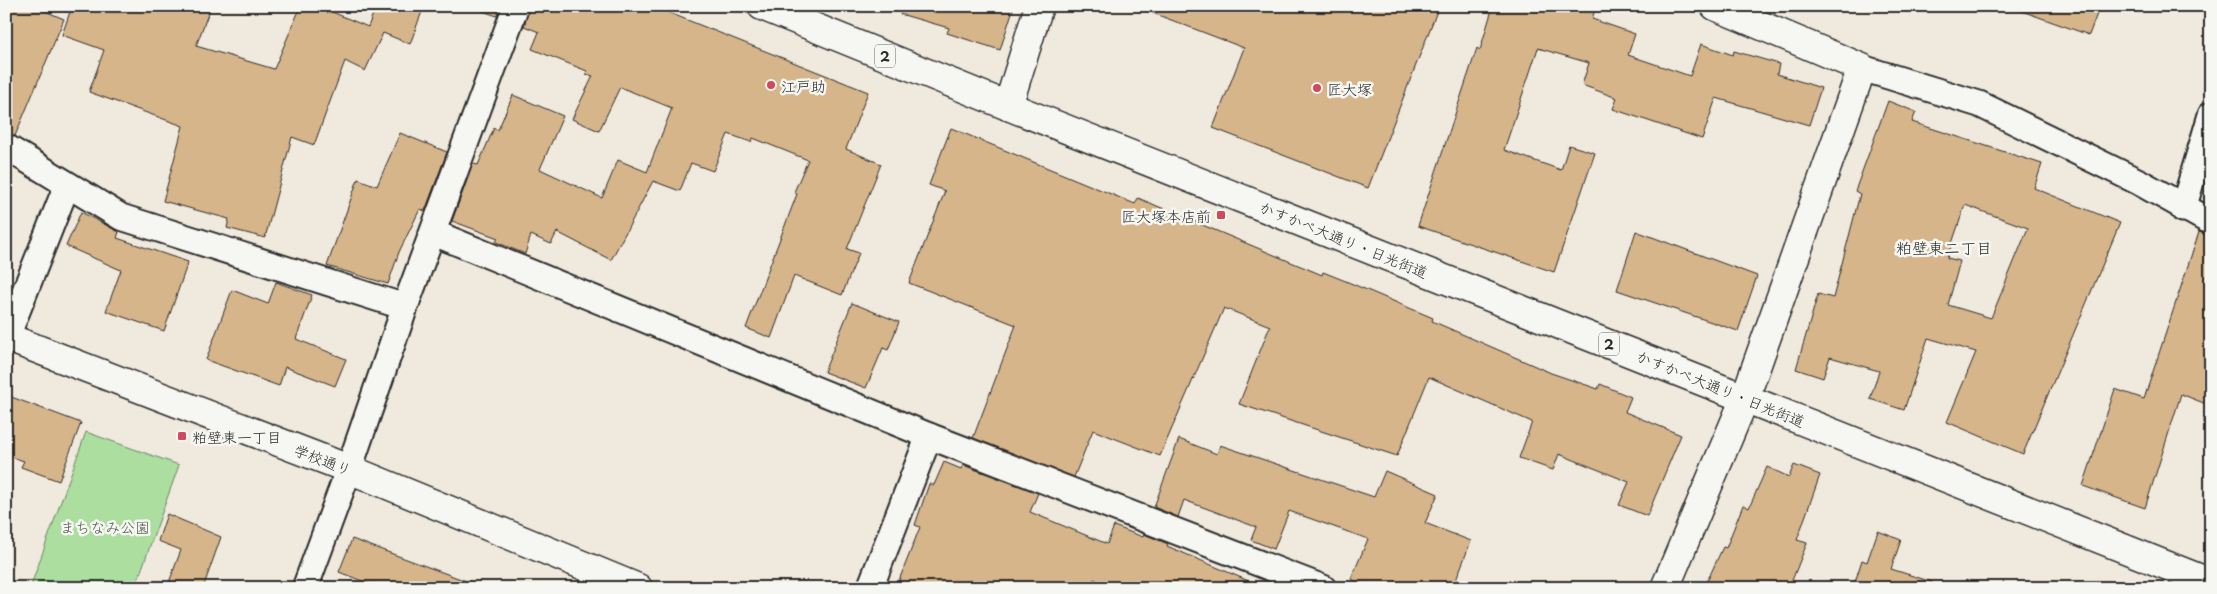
<svg xmlns="http://www.w3.org/2000/svg" width="2217" height="594" font-family="'Playpen Sans','Klee One',sans-serif">
<style>
.green{fill:#abde9f;stroke:#6b8465}
.building{fill:#d7b58a;stroke:#2b2b2b;fill-rule:evenodd}
.lines{fill:none;stroke-linecap:round;stroke-linejoin:round}
.minor-casing{stroke:#2b2b2b;stroke-width:29}
.tertiary-casing{stroke:#2b2b2b;stroke-width:31}
.primary-casing{stroke:#2b2b2b;stroke-width:31}
.minor{stroke:#f6f6f2;stroke-width:25}
.tertiary{stroke:#f6f6f2;stroke-width:28}
.primary{stroke:#f6f6f2;stroke-width:28}
.poi-dot{fill:#d1495b;stroke:#f6f6f2;stroke-width:2}
.labels{text-anchor:middle;dominant-baseline:central;stroke-width:5;stroke-linejoin:round;paint-order:stroke}
.shield{fill:#f6f6f2;stroke:#686867;stroke-width:1}
.shield-label{font-size:14px;font-weight:bold;fill:#2b2b2b}
.poi-label{font-size:15px;fill:#2b2b2b;stroke:#f6f6f2;text-anchor:start}
.street-label{font-size:15px;fill:#2b2b2b;stroke:#f6f6f2}
.park-label{font-size:15px;fill:#4b5848;stroke:#f6f6f2}
.neighbourhood-label{font-size:16px;fill:#2b2b2b;stroke:#f6f6f2}
</style>
<rect width="100%" height="100%" fill="#f0e9dd"/>
<filter id="ink" filterUnits="userSpaceOnUse"><feTurbulence type="fractalNoise" baseFrequency=".02" numOctaves="2"/><feDisplacementMap in="SourceGraphic" scale="10" xChannelSelector="R" yChannelSelector="G"/><feConvolveMatrix kernelMatrix="1 2 1 2 8 2 1 2 1" color-interpolation-filters="sRGB"/></filter>
<g filter="url(#ink)">
<polygon class="green" points="86,432 179,465 135,588 30,588"/>
<g class="building">
<polygon points="6,6 33,6 64,19 15,136 6,133"/>
<polygon points="72,6 211,6 196,46 274,69 301,6 318,6 368,27 376,6 424,6 410,44 383,33 365,71 345,61 314,145 292,137 265,238 227,228 229,219 163,201 183,126 89,92 104,50 62,35"/>
<polygon points="478,6 501,6 497,16 477,9"/>
<polygon points="530,6 652,6 868,92 846,149 881,164 847,249 859,253 842,295 794,276 771,338 746,328 797,194 794,192 808,160 753,138 751,142 728,134 713,171 691,163 680,191 653,181 611,260 557,232 551,244 531,235 525,254 496,242 498,238 452,221 473,164 478,165 494,128 498,130 513,95 563,116 540,169 602,198 618,160 647,172 672,108 620,87 599,131 572,119 593,76 586,74 587,71 532,49 539,32 524,26"/>
<polygon points="901,6 1014,6 1000,50 947,33 949,28 900,14"/>
<polygon points="1140,6 1439,6 1368,188 1213,128 1244,48 1140,8"/>
<polygon points="1493,6 1596,6 1592,19 1635,34 1628,55 1690,76 1701,44 1733,55 1734,51 1779,64 1777,74 1821,88 1809,125 1716,98 1702,139 1613,109 1617,98 1582,85 1589,63 1538,48 1504,150 1561,170 1569,145 1595,153 1554,272 1418,226 1477,48 1480,50"/>
<polygon points="2019,6 2100,6 2089,35 2019,10"/>
<path d="M 1888,101 L 1916,112 L 1912,122 L 2042,164 L 2034,188 L 2120,223 L 2023,454 L 1947,422 L 1976,352 L 1928,338 L 1904,410 L 1870,399 L 1879,371 L 1830,357 L 1823,378 L 1796,369 L 1818,294 L 1833,298 L 1860,194 L 1855,191 ZM 1965,205 L 2028,228 L 1991,318 L 1948,305 L 1960,261 L 1947,258 Z"/>
<polygon points="951,128 1135,204 1138,198 1322,275 1323,272 1348,282 1433,318 1432,321 1551,373 1598,389 1600,384 1631,397 1625,412 1681,435 1647,516 1619,505 1629,482 1559,454 1553,470 1519,458 1532,422 1429,377 1397,456 1239,404 1270,326 1224,308 1160,456 1093,430 1074,477 973,438 1016,325 909,283 945,191 929,185"/>
<polygon points="400,133 447,152 425,211 420,209 399,252 388,284 327,266 358,179 377,186"/>
<polygon points="81,212 119,232 117,238 188,262 164,331 106,311 121,270 66,246"/>
<polygon points="1636,231 1757,276 1738,331 1617,290"/>
<polygon points="2199,232 2211,236 2211,406 2181,394 2145,508 2083,486 2115,389 2144,399"/>
<polygon points="276,282 312,295 296,339 346,359 335,386 285,367 279,386 206,360 232,290 268,304"/>
<polygon points="852,303 899,322 888,350 883,348 866,388 824,372"/>
<polygon points="6,395 81,423 59,481 21,467 24,461 6,455"/>
<polygon points="1179,439 1217,454 1220,445 1374,497 1385,471 1438,494 1425,523 1471,541 1453,588 1371,588 1351,579 1368,539 1289,511 1274,549 1251,540 1256,527 1184,500 1178,517 1154,507"/>
<polygon points="944,462 961,469 963,465 1038,493 1030,512 1107,544 1114,526 1143,537 1144,534 1168,544 1167,546 1265,588 1115,588 1094,579 1090,588 896,588 920,527 915,525 929,484 934,485"/>
<polygon points="1794,465 1820,475 1797,540 1807,543 1789,588 1704,588 1723,547 1726,548 1743,505 1749,508 1767,467 1789,477"/>
<polygon points="167,514 221,537 203,588 167,588 181,550 158,541"/>
<polygon points="1878,531 1901,540 1891,569 1932,582 1931,588 1853,588 1862,560 1867,562"/>
<polygon points="352,539 477,585 477,588 380,588 339,572"/>
</g>
<g class="lines">
<defs>
<g id="minor">
<polyline points="1862,68 1979,104 2139,182 2211,222"/>
<polyline points="6,147 121,217 405,307"/>
<polyline points="2183,209 2211,115"/>
<polyline points="434,233 929,436 1323,588"/>
<polyline points="6,339 67,185"/>
<polyline points="305,588 349,469 405,307 516,6"/>
<polyline points="870,588 929,436"/>
</g>
<g id="tertiary">
<polyline points="1008,106 1039,6"/>
<polyline points="6,337 349,469 638,588"/>
<polyline points="1665,588 1745,398 1862,68 1715,6"/>
</g>
<polyline id="primary" points="762,6 1008,106 2211,583"/>
</defs>
<use href="#minor" class="minor-casing"/>
<use href="#tertiary" class="tertiary-casing"/>
<use href="#primary" class="primary-casing"/>
<use href="#minor" class="minor"/>
<use href="#tertiary" class="tertiary"/>
<use href="#primary" class="primary"/>
</g>
</g>
<g class="poi-dot">
<circle cx="771" cy="85" r="5"/>
<circle cx="1317" cy="88" r="5"/>
<rect x="1216" y="210" width="10" height="10" rx="2.5"/>
<rect x="177" y="431" width="10" height="10" rx="2.5"/>
</g>
<g class="labels">
<g class="shield">
<rect x="875" y="44.5" width="20" height="23" rx="4"/>
<rect x="1599" y="332.5" width="20" height="23" rx="4"/>
</g>
<g class="shield-label">
<text x="885" y="56">2</text>
<text x="1609" y="344">2</text>
</g>
<g class="poi-label">
<text x="781" y="85">江戸助</text>
<text x="1327" y="88">匠大塚</text>
<text x="1211" y="215" text-anchor="end">匠大塚本店前</text>
<text x="192" y="436">粕壁東一丁目</text>
</g>
<g class="street-label">
<text transform="translate(1344 239) rotate(22)">かすかべ大通り・日光街道</text>
<text transform="translate(1721 388) rotate(22)">かすかべ大通り・日光街道</text>
<text transform="translate(323 459) rotate(21)">学校通り</text>
</g>
<g class="park-label">
<text x="105" y="526">まちなみ公園</text>
</g>
<g class="neighbourhood-label">
<text x="1944" y="247">粕壁東二丁目</text>
</g>
</g>
<rect width="2217" height="594" fill="none" stroke="#f6f6f2" stroke-width="25"/>
<rect x="12" y="12" width="2192" height="569" fill="none" stroke="#2b2b2b" stroke-width="2" filter="url(#ink)"/>
</svg>
